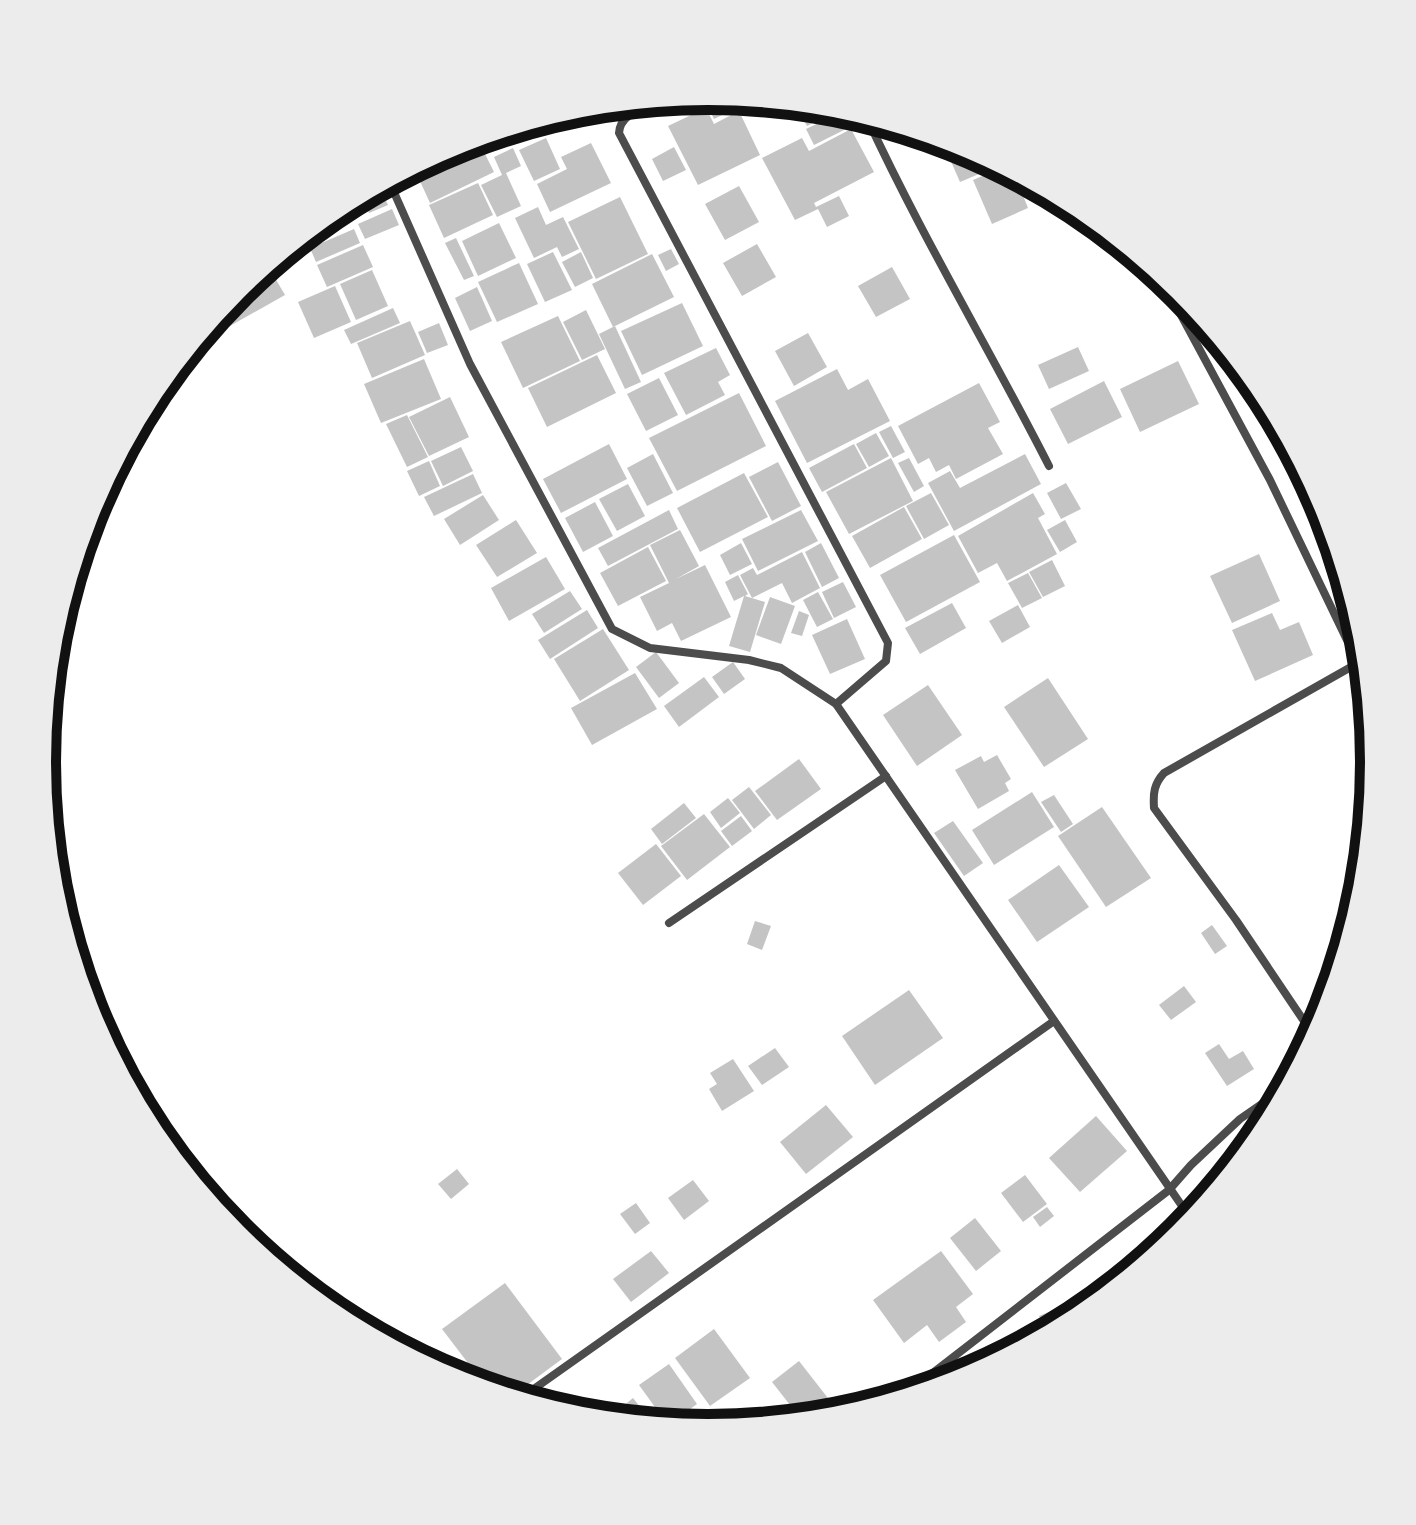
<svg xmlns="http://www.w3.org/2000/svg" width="1416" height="1525" font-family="'Space Grotesk',sans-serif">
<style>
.building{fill:#c4c4c4}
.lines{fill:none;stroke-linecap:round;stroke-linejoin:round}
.minor{stroke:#4c4c4c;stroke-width:8}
.rim{fill:none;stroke:#111;stroke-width:10}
</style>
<rect width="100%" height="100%" fill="#fff"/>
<g class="building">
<polygon points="708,97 734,99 738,107 714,119 704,98"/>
<polygon points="796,105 838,109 839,110 807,126"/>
<polygon points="706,108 714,124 739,111 760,155 698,185 668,126"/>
<polygon points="576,110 579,118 565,124 561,114"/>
<polygon points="844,111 852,126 814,145 806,129"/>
<polygon points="538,122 498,141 495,135 507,131"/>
<polygon points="851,129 874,172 814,203 816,207 839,196 849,216 827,227 818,209 795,220 762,158 802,138 809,151"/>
<polygon points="546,138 560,169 534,181 519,150"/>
<polygon points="478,140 494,172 430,203 414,168"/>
<polygon points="942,141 963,147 998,166 960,182"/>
<polygon points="591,143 611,183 550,212 537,184 567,169 561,157"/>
<polygon points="674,147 686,170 663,181 652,159"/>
<polygon points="513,148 521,166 506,173 521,206 497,217 481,185 502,175 494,157"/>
<polygon points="1001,168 1042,190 1024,198 1028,208 992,224 973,180"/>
<polygon points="478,183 493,215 444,238 429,205"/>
<polygon points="739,186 759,222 725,240 705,204"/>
<polygon points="379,187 388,205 369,213 362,196"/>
<polygon points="359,197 366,210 298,243 338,208"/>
<polygon points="620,197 648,254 596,279 568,222"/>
<polygon points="538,207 546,225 563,217 579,249 562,257 557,247 534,258 515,218"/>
<polygon points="392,209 399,225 365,239 358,224"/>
<polygon points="499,223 516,258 478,276 462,241"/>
<polygon points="354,229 360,243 316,262 310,248"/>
<polygon points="456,238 474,276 464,280 445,243"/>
<polygon points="757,244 776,277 742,296 723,263"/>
<polygon points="363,245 373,267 327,287 317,265"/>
<polygon points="671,249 679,264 666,271 658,255"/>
<polygon points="553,252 572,290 545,302 527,264"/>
<polygon points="581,252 593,278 575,287 562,262"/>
<polygon points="652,254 674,297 613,327 592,284"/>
<polygon points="519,263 538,304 497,322 478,282"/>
<polygon points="268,266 285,295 214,335 209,326 237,291"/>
<polygon points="892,267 910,299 876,317 858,286"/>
<polygon points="372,270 388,306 356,320 340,284"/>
<polygon points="335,286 351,322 314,338 298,302"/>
<polygon points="477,287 492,321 470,331 455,298"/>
<polygon points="682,303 703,346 642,375 621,331"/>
<polygon points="393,308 400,323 351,344 344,330"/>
<polygon points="586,310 605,349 582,360 563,322"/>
<polygon points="558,316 580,361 523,388 501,342"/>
<polygon points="410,321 425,355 372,378 357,343"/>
<polygon points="439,323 448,345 427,353 418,332"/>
<polygon points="615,326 641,382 625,389 599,334"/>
<polygon points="808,333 827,367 794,386 775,351"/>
<polygon points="1078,347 1089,371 1049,389 1038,365"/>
<polygon points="716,348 730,375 718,382 725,395 686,415 664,373"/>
<polygon points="597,355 616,393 547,427 528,388"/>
<polygon points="424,359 441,399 381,423 364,384"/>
<polygon points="1178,361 1199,404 1140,432 1120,389"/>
<polygon points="837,369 848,390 868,379 890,421 807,463 775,401"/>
<polygon points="659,378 678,415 646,431 627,394"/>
<polygon points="1104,381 1122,417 1068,444 1050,409"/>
<polygon points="979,383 1000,422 988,428 1003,454 956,479 949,465 936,472 929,458 918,464 898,426"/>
<polygon points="739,393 766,446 677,491 649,438"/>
<polygon points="450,397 469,437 429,456 409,417"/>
<polygon points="407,415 428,457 407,467 386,424"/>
<polygon points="891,426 905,452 893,458 879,432"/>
<polygon points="876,433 889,456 869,467 856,444"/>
<polygon points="609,444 627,479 561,513 543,479"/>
<polygon points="854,444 867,468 822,492 809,468"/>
<polygon points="461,447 473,471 443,486 431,461"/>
<polygon points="653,454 673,493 647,506 627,468"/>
<polygon points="1025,454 1041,484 954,531 928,483 950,471 960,488"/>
<polygon points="891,458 913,501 849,534 826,492"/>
<polygon points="909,458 924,486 914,492 898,463"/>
<polygon points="429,461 440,486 419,496 407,471"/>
<polygon points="778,462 801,506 772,521 749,477"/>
<polygon points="744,473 768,517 700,552 677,508"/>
<polygon points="473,474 482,493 434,516 424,497"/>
<polygon points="1066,483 1081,509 1061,519 1047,493"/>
<polygon points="628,484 645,516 617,531 599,499"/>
<polygon points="931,493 949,525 924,539 906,506"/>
<polygon points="1033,493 1045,514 1038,518 1057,554 1007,581 997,563 978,573 958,536"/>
<polygon points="483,495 499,520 460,545 444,519"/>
<polygon points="595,502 613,536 583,552 565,518"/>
<polygon points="904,507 922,539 870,568 852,536"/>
<polygon points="669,510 678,529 608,566 598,548"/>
<polygon points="801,510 818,541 758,571 742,539"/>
<polygon points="516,520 537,553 497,577 476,545"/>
<polygon points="1065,520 1077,542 1060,552 1047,530"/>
<polygon points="680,530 699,566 676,579 705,565 731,617 681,641 672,623 657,631 640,597 669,583 650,545"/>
<polygon points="954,535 980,582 906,622 880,575"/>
<polygon points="741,543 752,564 730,575 720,555"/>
<polygon points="821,543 839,578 822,587 805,552"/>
<polygon points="648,547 666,581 618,606 600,573"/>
<polygon points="802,552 820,588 792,603 782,583 752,598 740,575 753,568 757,575"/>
<polygon points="1259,554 1280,601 1232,623 1210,576"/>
<polygon points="546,557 565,589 509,621 491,588"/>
<polygon points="1052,560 1065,586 1043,597 1029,572"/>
<polygon points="1028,573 1042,598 1022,608 1008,583"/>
<polygon points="738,575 748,594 745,596 765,602 750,652 729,646 744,596 734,601 725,582"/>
<polygon points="843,582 856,607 834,618 822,592"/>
<polygon points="570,591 582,609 544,633 532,614"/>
<polygon points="818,592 833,619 817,627 803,600"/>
<polygon points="770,597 795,606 781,644 756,635"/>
<polygon points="952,603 966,628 920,654 905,628"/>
<polygon points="1018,605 1030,627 1002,643 989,621"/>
<polygon points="587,610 598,628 550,659 538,640"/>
<polygon points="799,611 809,615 802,636 791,633"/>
<polygon points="1272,613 1280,630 1299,622 1313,655 1255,681 1232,630"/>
<polygon points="847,619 865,659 830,674 812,635"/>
<polygon points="603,629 629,670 580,701 554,659"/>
<polygon points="656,652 679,683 659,698 636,667"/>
<polygon points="733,662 745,679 724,694 712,677"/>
<polygon points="635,673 657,709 592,745 571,708"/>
<polygon points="704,677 719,697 679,727 664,706"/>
<polygon points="1048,678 1088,739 1044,767 1004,707"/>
<polygon points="928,685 962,735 917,766 883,715"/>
<polygon points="997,755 1011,779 1005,783 1009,791 978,809 955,770 981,756 984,762"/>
<polygon points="799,759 821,789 777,820 755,791"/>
<polygon points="749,787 771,815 754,829 732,800"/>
<polygon points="1032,792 1054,827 994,865 972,830"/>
<polygon points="1054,795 1073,824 1061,832 1041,802"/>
<polygon points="728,798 740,813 721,828 710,812"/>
<polygon points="684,803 696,818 662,844 651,829"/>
<polygon points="1102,807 1151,878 1106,907 1058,836"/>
<polygon points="704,814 730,847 687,880 661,846"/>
<polygon points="741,816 752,831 732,846 721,831"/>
<polygon points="953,821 983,863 964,876 934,833"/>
<polygon points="656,844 681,876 643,905 618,873"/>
<polygon points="1059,865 1089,907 1037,942 1008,900"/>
<polygon points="755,921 771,926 762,950 747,944"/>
<polygon points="1212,925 1227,946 1215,954 1201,933"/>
<polygon points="1184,986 1196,1002 1171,1020 1159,1005"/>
<polygon points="909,990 943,1038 875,1085 842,1036"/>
<polygon points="1219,1044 1229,1059 1243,1051 1254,1069 1227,1086 1205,1053"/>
<polygon points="775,1048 789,1067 762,1085 748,1066"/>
<polygon points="733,1059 754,1091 722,1111 709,1089 717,1084 710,1073"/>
<polygon points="826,1105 853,1137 806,1174 780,1142"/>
<polygon points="1096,1116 1127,1151 1080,1192 1049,1158"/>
<polygon points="457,1169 469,1184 451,1199 438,1184"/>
<polygon points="1025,1175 1047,1204 1023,1222 1001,1193"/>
<polygon points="693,1180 709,1201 684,1220 668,1198"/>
<polygon points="636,1203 650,1223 635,1234 620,1214"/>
<polygon points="1047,1207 1054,1216 1040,1227 1033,1217"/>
<polygon points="975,1218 1001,1251 976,1271 950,1238"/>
<polygon points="651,1251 669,1273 631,1302 613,1279"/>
<polygon points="941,1251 973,1294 956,1307 966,1322 939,1342 927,1325 904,1343 873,1300"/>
<polygon points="505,1283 562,1359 512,1396 487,1388 442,1329"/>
<polygon points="1061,1307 1067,1322 1047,1333 1039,1316"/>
<polygon points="714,1329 750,1378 710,1406 675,1358"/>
<polygon points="799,1361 831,1402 808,1419 801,1419 772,1382"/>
<polygon points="669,1364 697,1404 668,1425 639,1385"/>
<polygon points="633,1398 653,1423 608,1419"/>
</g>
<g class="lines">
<g class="minor">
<path d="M 658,101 C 642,109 620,114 619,133 L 888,643 L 886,661 L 836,704"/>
<path d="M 867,118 C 922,237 990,350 1049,466"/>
<polyline points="389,181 470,364 612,629 650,648 749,660 781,668 836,704 1191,1219"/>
<path d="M 1160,276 L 1270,480 L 1358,663 L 1164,773 C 1154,784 1153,793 1154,808 L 1236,920 L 1314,1036"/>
<polyline points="669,923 886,776"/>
<polyline points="903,1396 1169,1190 1191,1165 1240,1119 1285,1088"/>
<polyline points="521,1398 1054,1021"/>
</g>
</g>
<path d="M0 0H1416V1525H0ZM56 762a652 652 0 1 1 1304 0a652 652 0 1 1-1304 0Z" fill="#ececec" fill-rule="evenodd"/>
<path class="rim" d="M56 762a652 652 0 1 1 1304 0a652 652 0 1 1-1304 0Z"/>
</svg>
